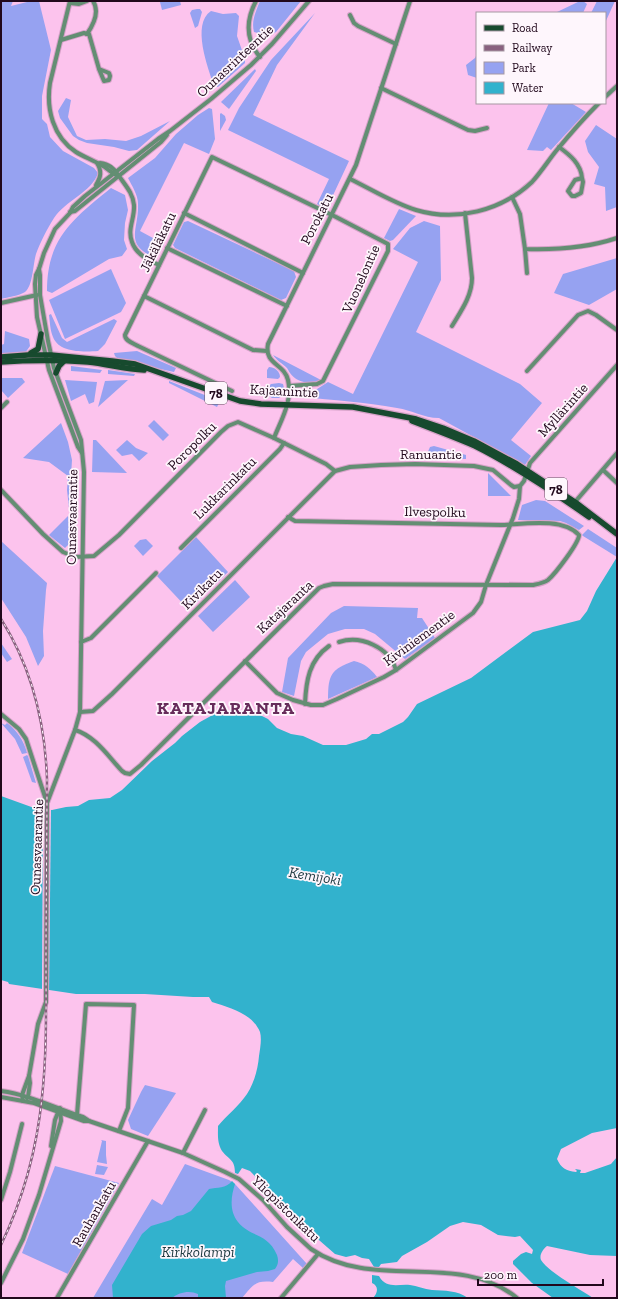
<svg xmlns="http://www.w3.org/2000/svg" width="618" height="1299" font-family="'Zilla Slab',serif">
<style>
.green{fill:#96a2f1}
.water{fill:#32b2cd}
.pier{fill:#fcc3ed}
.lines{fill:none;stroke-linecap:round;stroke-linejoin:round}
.minor-casing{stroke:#d5a1c7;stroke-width:6}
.major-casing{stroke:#d5a1c7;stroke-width:8}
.minor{stroke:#638e73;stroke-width:4}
.major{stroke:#174a2e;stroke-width:5.5}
.rail-casing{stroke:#89617f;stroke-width:2.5}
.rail{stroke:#fef6fc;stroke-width:1;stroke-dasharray:3;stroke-linecap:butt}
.labels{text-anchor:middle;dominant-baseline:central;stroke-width:3.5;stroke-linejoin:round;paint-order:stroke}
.shield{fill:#fef6fc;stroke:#634f5f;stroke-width:1}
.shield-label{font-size:13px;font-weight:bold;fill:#21081c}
.street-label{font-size:14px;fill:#21081c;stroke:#fef6fc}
.water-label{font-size:15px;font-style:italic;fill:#213c43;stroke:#fef6fc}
.district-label{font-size:18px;font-weight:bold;letter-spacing:1px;fill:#672c5b;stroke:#fef6fc}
</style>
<rect width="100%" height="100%" fill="#fcc3ed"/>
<g class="green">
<path d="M 1,1 L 13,1 L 11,6 L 31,1 L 39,1 L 51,50 L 42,96 L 42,119 L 47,124 L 50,137 L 63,151 L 94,168 L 98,173 C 92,192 65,201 54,218 C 47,229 40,243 36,254 C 33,264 33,286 25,292 C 19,296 8,297 1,299 Z"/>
<polygon points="163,1 180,1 181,5 162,10 160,2"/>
<path d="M 260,1 L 301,1 L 276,32 L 269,36 L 254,32 C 251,21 256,11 260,1 Z"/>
<polygon points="580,1 583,1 587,4 583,13 560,13 557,12"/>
<polygon points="597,1 615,1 605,23 605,13 591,13"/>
<polygon points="197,9 200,9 202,12 198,26 195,28 190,13 192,10"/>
<path d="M 211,11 L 223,14 L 236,13 L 239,16 L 237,36 L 245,59 L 245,63 L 218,87 L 214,86 C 208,68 191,24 211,11 Z"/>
<polygon points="315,13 277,65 253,115 349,161 328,206 324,208 317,204 329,179 228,130 239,108 271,60"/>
<polygon points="477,54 477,78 468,75 466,65 475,58"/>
<polygon points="255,69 256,71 229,109 221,102"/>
<polygon points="66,98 71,100 68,117 77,136 86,140 105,139 126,141 141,136 170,121 137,150 129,151 114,147 87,143 79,140 73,136 60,118 58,111"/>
<polygon points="549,103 571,103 586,112 551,150 547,147 543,151 527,150"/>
<path d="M 209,108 L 212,109 L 215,139 L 209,154 L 184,143 L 140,231 L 164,244 L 155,258 C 123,244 139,230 138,204 C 138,195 132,186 128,178 L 155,158 L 176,134 L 198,115 Z"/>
<polygon points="221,113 225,116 226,120 220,131 220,114"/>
<polygon points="596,125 617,139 617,207 606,211 605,187 594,184 599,167 588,152 585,141"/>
<path d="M 111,188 L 125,195 L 128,210 L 125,223 L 124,240 L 127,249 L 122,256 L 109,259 L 52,293 L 47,291 C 47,238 73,219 111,188 Z"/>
<polygon points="399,209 416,216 393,240 390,241 384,238"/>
<polygon points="188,221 294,271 296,277 286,298 281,300 175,248 173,245 184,222"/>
<path d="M 424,221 L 440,226 L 441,280 L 416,332 L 520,384 L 542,403 L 511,440 L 531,456 L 525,465 L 439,418 C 423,418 412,410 397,408 C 365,402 333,400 301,397 L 298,395 L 297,389 L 314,391 L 328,382 L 353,394 L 418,262 L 393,249 L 410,228 Z"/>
<polygon points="617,258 617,289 589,305 554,293 563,274"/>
<polygon points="111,269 126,303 121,312 65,339 49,300"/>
<path d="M 51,314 L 62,338 L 67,342 L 114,319 L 117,321 L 105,344 L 98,351 C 84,352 59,353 53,337 C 50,330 50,322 49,315 Z"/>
<polygon points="5,331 29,339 30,346 25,353 1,354 1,345 4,344"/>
<polygon points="137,351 176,368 174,372 119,360 115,356 114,353"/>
<path d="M 273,355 L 321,380 C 311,385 297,383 290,373 C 288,370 289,371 287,368 C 282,363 277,361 273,355 Z"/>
<polygon points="71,366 102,370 100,373 71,371"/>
<path d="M 269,367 C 274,367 280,371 280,377 L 278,379 L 267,378 L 267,370 Z"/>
<polygon points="108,370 135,374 134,376 108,374"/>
<polygon points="1,378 22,378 25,382 8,398 1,390"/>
<polygon points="65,380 97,382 94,402 89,404 85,394 71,401"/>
<polygon points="128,380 98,407 105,381"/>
<polygon points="169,381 220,401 217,407 169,383"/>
<path d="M 279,383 L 283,384 C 285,390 284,394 279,398 L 272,398 L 269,396 L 269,386 L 271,384 Z"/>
<polygon points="154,420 169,435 163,441 148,426"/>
<polygon points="61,423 68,442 72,460 69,508 67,490 68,476 49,462 23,458"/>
<polygon points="93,440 96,440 127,473 92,472"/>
<polygon points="127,440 136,448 148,453 139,461 132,454 122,456 116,450"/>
<polygon points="434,446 466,455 466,459 428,459 426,456 430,447"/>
<polygon points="488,473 511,496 488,496"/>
<polygon points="536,500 545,501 584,526 579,530 566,523 560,521 518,520 522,505"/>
<polygon points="68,516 71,542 65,548 49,535"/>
<polygon points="588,529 617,548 617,557 583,536 582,535"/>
<polygon points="196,537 228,572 189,610 157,576"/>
<polygon points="146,539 153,546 143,556 134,546 140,540"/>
<polygon points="1,541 47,583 46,590 43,631 44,656 38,666 26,637 1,598"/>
<polygon points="235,580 250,597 213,632 198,616"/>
<polygon points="344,606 418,608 417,618 422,618 435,638 405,659 375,634 364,629 345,629 328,634 306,652 301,661 294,696 282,692 288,658 331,613"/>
<polygon points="1,643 12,659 7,662 1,653"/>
<path d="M 354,661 C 364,663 371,669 377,677 L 328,699 C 328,675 331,669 354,661 Z"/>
<path d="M 1,723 L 5,725 L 7,723 C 17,730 24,741 27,753 L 22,754 L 15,739 Z"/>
<polygon points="27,755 28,756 36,783 32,782 23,757"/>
<polygon points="145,1085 176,1093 148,1136 131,1129 128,1120 141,1092"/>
<polygon points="101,1140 106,1141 106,1155 107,1164 97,1162 102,1141"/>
<path d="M 185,1164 L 229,1180 L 235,1184 L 307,1264 L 303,1268 L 293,1259 L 273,1282 C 255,1280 253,1285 242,1298 L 93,1298 L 152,1199 L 162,1205 Z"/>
<polygon points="97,1165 108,1167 104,1175 95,1174"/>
<polygon points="55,1166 119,1183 68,1274 22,1253"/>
</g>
<g class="water">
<path d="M 617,557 L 617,1128 L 592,1133 L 561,1149 L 557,1159 C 561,1168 566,1171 576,1172 L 577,1171 L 575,1169 L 581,1170 L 580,1173 L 585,1173 L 611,1164 L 617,1157 L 617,1256 L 590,1255 L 547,1246 C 543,1249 539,1255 541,1260 C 548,1272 580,1289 593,1298 L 553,1298 L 532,1283 L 513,1264 L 513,1261 L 521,1254 L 526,1252 L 532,1254 L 533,1250 L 520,1236 L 515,1237 L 498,1235 L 481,1225 L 463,1222 L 450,1226 L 427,1242 L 402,1256 L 397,1262 L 381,1264 L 379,1267 L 374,1267 L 369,1259 L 362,1258 L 355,1255 L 346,1257 L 335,1254 L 304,1227 L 250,1171 L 242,1168 L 238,1174 L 235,1173 C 235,1159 229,1160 222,1151 C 217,1143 218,1134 218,1126 C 227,1115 239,1106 247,1094 C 254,1083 258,1069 259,1056 C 260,1049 262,1039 260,1032 C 252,1013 230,1008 212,1002 L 209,997 L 193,997 L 145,994 L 76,994 L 9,984 L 8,982 L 1,980 L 1,796 L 37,809 L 52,810 L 66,807 L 78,806 L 89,800 L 110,798 L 122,790 L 152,761 L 175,743 L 182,736 L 200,722 L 218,712 L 224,711 L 237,711 L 258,714 L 268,719 L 277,728 L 291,734 L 303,736 L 323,745 L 346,745 L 366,739 L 372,734 L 379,734 L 403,722 L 408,717 L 417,704 L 471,678 L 533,632 L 580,620 L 587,611 L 596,591 Z"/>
<path d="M 232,1181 L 235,1184 C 231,1196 229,1211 238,1222 C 251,1238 267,1232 277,1255 C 279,1261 278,1265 275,1269 L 268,1271 L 257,1272 L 226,1281 L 225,1286 L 226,1298 L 191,1298 L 198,1297 L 198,1294 C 190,1290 179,1292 172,1298 L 113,1298 L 112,1285 L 142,1234 L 151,1226 L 171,1220 L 177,1216 L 183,1215 L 191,1211 L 209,1189 C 217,1187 226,1189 232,1181 Z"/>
<path d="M 372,1275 L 379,1276 C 386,1289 397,1284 410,1285 C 417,1286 424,1289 432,1290 C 445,1291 457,1290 468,1298 L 373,1298 C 378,1293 379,1286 372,1283 Z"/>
</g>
<polygon class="pier" points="43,808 51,808 49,992 42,991"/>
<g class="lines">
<defs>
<g id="minor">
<path d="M 70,1 L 50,83 C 46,109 53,137 76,152 C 84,157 93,160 101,165 C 108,168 111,174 119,176"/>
<path d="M 256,1 C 246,20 245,39 260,57"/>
<polyline points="70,3 79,4 87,1"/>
<polyline points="350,15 354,23 358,26 396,44"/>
<polyline points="87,34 89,34 99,69 104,81 109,80 110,76 109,73 99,69"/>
<path d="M 87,34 C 94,24 100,12 93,1"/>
<polyline points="61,40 84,33 87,34"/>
<polyline points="381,88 468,130 475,131 487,128"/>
<polyline points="605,97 617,86"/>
<path d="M 559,147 C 570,155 581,164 582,178 L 575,180 L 568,191 L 572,196 L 575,196 L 581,193 L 583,182 L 582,178"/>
<path d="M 100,163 C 109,164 114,168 119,176 C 125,185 133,193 134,205 C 135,218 127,229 132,242 C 136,254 148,260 159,265"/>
<path d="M 350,179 C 371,189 393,203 416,210 C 456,222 501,211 532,182 C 541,172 548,161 556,151 C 570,134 584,118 599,103"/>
<path d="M 96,185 C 101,177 102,171 97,163"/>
<path d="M 512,197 L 520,214 L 525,249 C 557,250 587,248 617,238"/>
<polyline points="70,212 75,211 161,142 167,135"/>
<polyline points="184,213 303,273"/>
<polyline points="167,248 287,306"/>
<polyline points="525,249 527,273"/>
<polyline points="144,296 253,350 267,351"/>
<polyline points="1,303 37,295"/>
<path d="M 452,326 C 461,311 472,296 472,278 L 465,213"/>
<polyline points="527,371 578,315 588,311 596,315 617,330"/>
<path d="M 232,391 L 138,346 C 133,343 125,341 125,335 L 212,157 L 336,217 L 388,244 L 388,251 L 323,381 L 317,384 L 289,386"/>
<polyline points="1,408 7,402"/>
<path d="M 274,438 C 281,420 293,401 288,380 C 284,363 264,365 268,344 L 356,165 L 410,1"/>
<polyline points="82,453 78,447 49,370 37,317 35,284 36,275 39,269 44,253 55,229 70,213 73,207 85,196 158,139 170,131 211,99 251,65 272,44 309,1"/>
<polyline points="603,470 617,483"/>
<polyline points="1,490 43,534 63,552 75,557 94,556 119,535 221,432 228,426 238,422 274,438 326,464 335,471"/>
<polyline points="575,502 617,453"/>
<polyline points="181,548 280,449 284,443"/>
<polyline points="81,642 91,638 156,573"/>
<path d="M 339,642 C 361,635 389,647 396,670"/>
<polyline points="245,661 277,693 293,700 311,705 323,705 337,699 384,677 396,670 473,613 481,602 486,585 513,518 519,499 520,486 524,481 530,463 617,365"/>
<path d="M 305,704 C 306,681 309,660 329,646"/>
<polyline points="80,712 93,711 112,694 335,471 350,467 381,465 415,464 474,466 493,470 511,485 514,487 520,486"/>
<polyline points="1,714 19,729 26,739 46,800"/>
<path d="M 75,730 C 95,736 108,756 122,771 L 125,773 L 130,774 L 141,765 L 319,588 L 324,586 L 333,584 L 533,585 C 538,584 544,583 548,580 C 555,574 579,543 579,535 C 563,517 523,524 501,525 L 295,521 L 288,517"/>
<path d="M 1,1091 C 30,1095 55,1108 83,1117 L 89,1121"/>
<path d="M 1,1097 L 34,1103 L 84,1121 L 89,1121 L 183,1153 L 225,1172 L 239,1179 L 263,1200 L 287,1227 L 311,1249 C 374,1292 459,1250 517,1298"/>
<polyline points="27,1098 28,1097 30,1083 29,1076"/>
<polyline points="23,1101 22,1095 29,1076 38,1024 46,1002 47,803 75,730 80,712 84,472 81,440 54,368 48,341 40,295 40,275 39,269"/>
<polyline points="77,1115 86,1004 134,1005 128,1108 119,1131"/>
<polyline points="51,1146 55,1120 59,1110"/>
<polyline points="183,1153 205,1110"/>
<polyline points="1,1200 10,1172 22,1124"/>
<polyline points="1,1283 23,1239 39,1195 61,1121 60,1108"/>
<polyline points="57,1298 148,1141"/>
<polyline points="281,1298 318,1254"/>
</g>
<g id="major">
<polyline points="31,353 38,349 41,334"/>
<polyline points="1,357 28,355 51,355 112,361 135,364 240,401 261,404 353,407 416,419 443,428 474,441 517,464 575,502 617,534"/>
<path d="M 1,362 C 30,360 59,360 88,362 C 107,364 125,369 144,370"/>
<polyline points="56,373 59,366 64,361"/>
<path d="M 412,421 C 433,429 454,437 475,446 C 515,466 552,491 589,517"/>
</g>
</defs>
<use href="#minor" class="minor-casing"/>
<use href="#major" class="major-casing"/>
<use href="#minor" class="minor"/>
<use href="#major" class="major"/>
<defs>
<path id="rail" d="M 1,619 C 32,668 45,722 47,779 C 47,840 46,900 46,961 C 46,1006 47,1052 42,1097 C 37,1148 23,1199 1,1245"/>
</defs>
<use href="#rail" class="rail-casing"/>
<use href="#rail" class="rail"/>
</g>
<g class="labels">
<g class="shield">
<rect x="205" y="382" width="22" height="22" rx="3"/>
<rect x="545" y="478" width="22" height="22" rx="3"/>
</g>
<g class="shield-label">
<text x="216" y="393">78</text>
<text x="556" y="489">78</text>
</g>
<g class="street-label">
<text transform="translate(235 61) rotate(-43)">Ounasrinteentie</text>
<text transform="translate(317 219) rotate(-63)">Porokatu</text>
<text transform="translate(158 242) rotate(-64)">Jäkäläkatu</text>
<text transform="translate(361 279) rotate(-66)">Vuonelontie</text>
<text transform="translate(284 391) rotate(3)">Kajaanintie</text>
<text transform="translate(563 410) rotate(-48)">Myllärintie</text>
<text transform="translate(192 446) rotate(-45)">Poropolku</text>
<text x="431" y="454">Ranuantie</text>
<text transform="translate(225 488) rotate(-45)">Lukkarinkatu</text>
<text transform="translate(435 512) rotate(1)">Ilvespolku</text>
<text transform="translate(72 517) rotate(-89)">Ounasvaarantie</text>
<text transform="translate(202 589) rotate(-45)">Kivikatu</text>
<text transform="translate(285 607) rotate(-43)">Katajaranta</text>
<text transform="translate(419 638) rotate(-36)">Kiviniementie</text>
<text transform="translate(37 847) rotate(-88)">Ounasvaarantie</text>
<text transform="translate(286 1209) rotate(44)">Yliopistonkatu</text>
<text transform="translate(94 1214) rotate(-60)">Rauhankatu</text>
</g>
<g class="water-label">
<text transform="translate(315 876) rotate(9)">Kemijoki</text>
<text x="198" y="1252">Kirkkolampi</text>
</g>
<g class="district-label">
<text x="226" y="708">KATAJARANTA</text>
</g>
</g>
<rect width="618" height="1299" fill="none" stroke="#21081c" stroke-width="4"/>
<rect x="476" y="12" width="130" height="92" fill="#fef6fc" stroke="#a697a2"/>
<rect x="484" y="25" width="20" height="6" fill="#174a2e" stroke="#a697a2"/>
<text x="512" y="32" font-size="12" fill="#21081c">Road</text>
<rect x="484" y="45" width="20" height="6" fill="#89617f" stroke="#a697a2"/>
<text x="512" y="52" font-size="12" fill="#21081c">Railway</text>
<rect x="484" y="62" width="20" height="12" fill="#96a2f1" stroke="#a697a2"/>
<text x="512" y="72" font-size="12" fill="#21081c">Park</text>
<rect x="484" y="82" width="20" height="12" fill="#32b2cd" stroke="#a697a2"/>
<text x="512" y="92" font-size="12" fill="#21081c">Water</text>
<path d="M478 1279v6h125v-6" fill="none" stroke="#21081c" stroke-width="2"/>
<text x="484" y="1279" font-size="12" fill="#21081c" stroke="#fef6fc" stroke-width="3" paint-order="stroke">200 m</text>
</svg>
